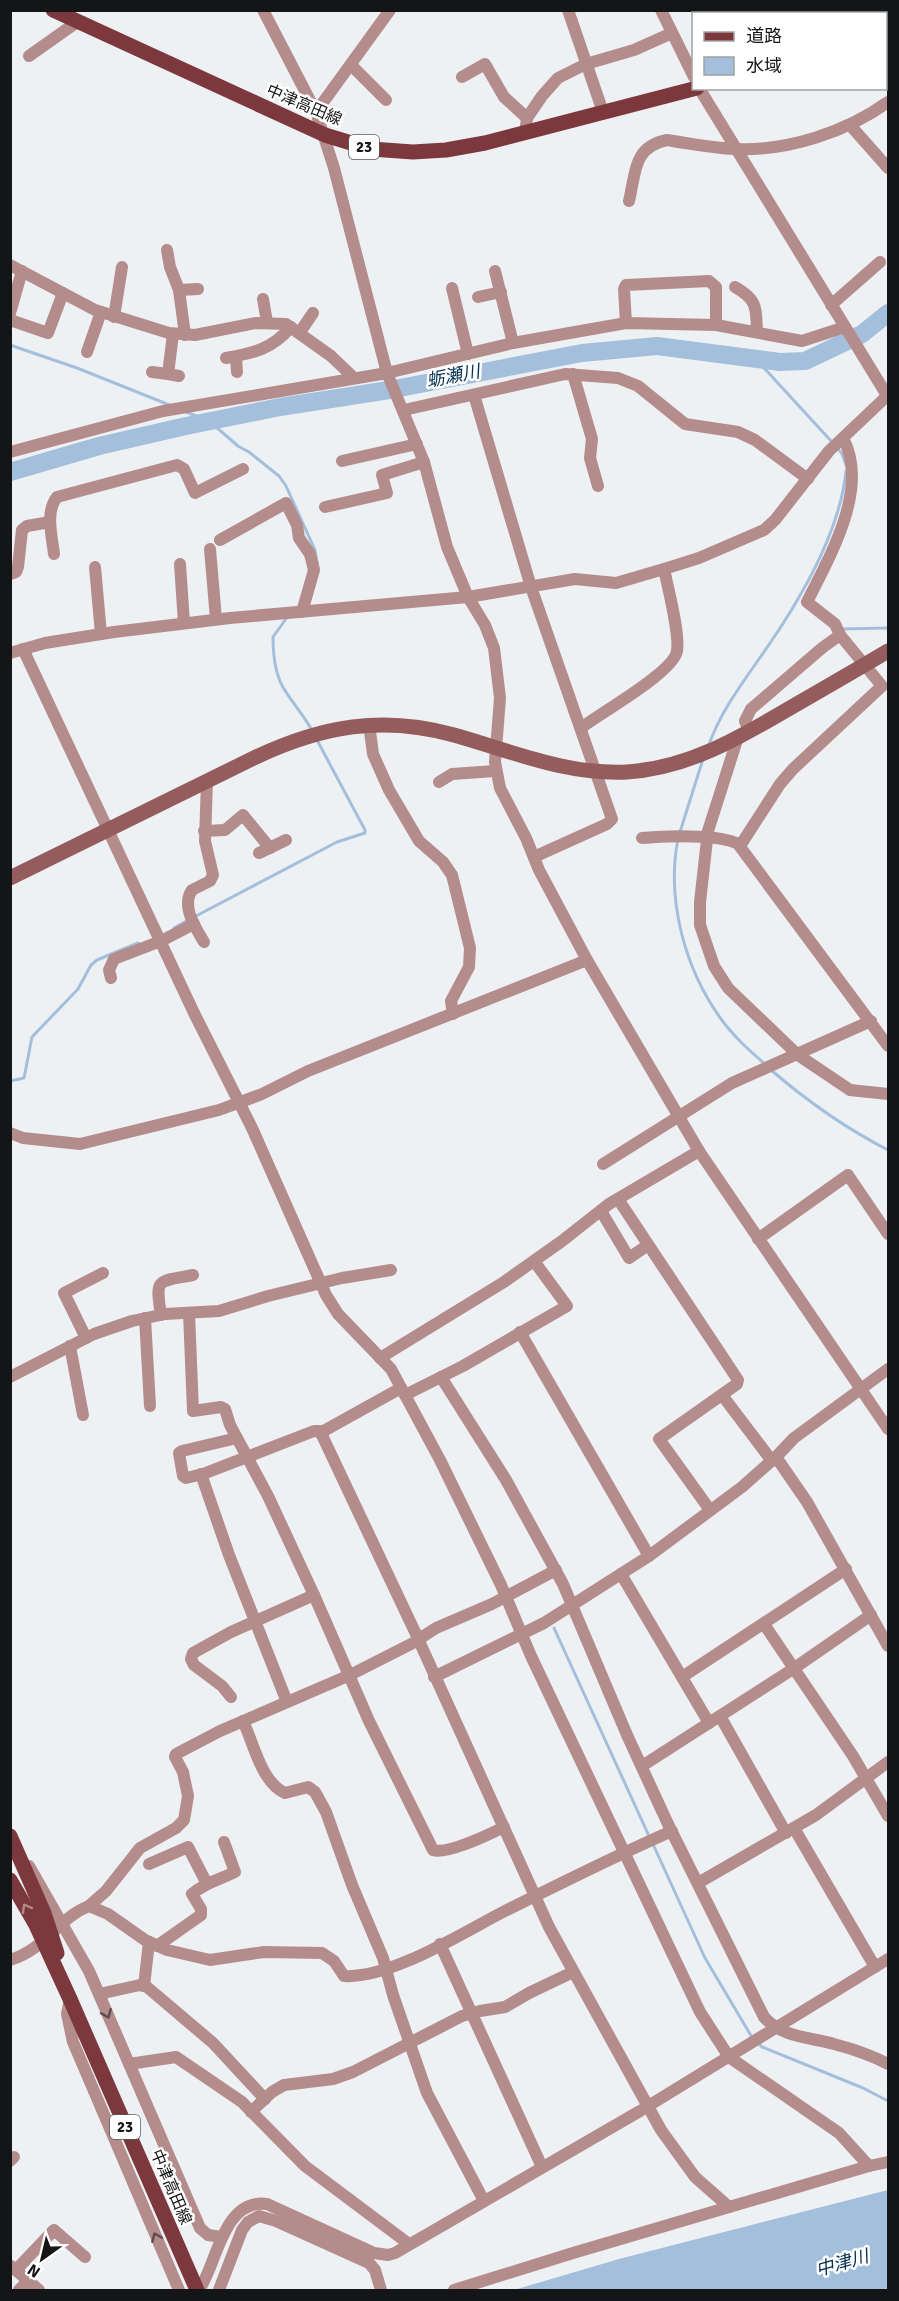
<svg xmlns="http://www.w3.org/2000/svg" width="899" height="2301" font-family="Signika,'Noto Sans JP',sans-serif">
<style>
.water{fill:#a4bfdc}
.lines{fill:none;stroke-linecap:round;stroke-linejoin:round}
.stream{stroke:#a4bfdc;stroke-width:3}
.river{stroke:#a4bfdc;stroke-width:18}
.street{stroke:#b58c8c;stroke-width:12}
.secondary{stroke:#955c5d;stroke-width:15}
.primary{stroke:#7c383c;stroke-width:15}
.oneway{stroke:#b0888a}
.oneway2{stroke:#5c4b4b}
.labels{text-anchor:middle;dominant-baseline:central;stroke-width:5;stroke-linejoin:round;paint-order:stroke}
.shield{fill:#fff;stroke:#5a5b5c;stroke-width:1.5}
.shield-label{font-size:15px;font-weight:bold;fill:#141516}
.street-label{font-size:16px;fill:#141516;stroke:#fff}
.water-label{font-size:18px;font-style:italic;fill:#032e53;stroke:#fff}
</style>
<rect width="100%" height="100%" fill="#eef1f4"/>
<polygon class="water" points="888,2190 888,2290 514,2290 619,2259"/>
<g class="lines">
<g class="stream">
<polyline points="10,345 77,368 172,406"/>
<polyline points="754,357 832,442"/>
<polyline points="186,412 209,421 238,446 249,452 279,476 286,486 315,550 318,568"/>
<polyline points="837,447 842,454 846,465"/>
<path d="M 288,616 L 273,637 C 273,655 275,677 286,692 C 295,706 305,717 313,732"/>
<polyline points="842,629 888,628"/>
<path d="M 708,747 C 721,710 744,681 766,649 C 800,600 840,532 846,471"/>
<polyline points="680,832 703,759"/>
<path d="M 678,839 C 666,900 685,969 721,1019 C 734,1037 750,1051 766,1065"/>
<polyline points="196,916 337,842 365,833 365,830 317,740"/>
<polyline points="174,928 188,920"/>
<path d="M 771,1070 C 806,1100 847,1129 888,1150"/>
<polyline points="10,1081 24,1078 32,1037 78,989 91,965 97,960 138,943"/>
<polyline points="554,1628 649,1836"/>
<polyline points="652,1842 705,1958 753,2039"/>
<polyline points="758,2043 762,2047 863,2088 888,2101"/>
</g>
<polyline class="river" points="10,472 99,446 186,426 280,407 389,390 582,353 657,346 780,362 805,361 862,334 888,313"/>
<g class="street">
<polyline points="263,10 316,112 334,168 387,373 424,462 447,547 468,597 485,625 494,648 500,698 495,762 500,788 526,838 539,870 587,960 699,1151 888,1429"/>
<polyline points="568,10 603,112"/>
<polyline points="661,10 694,77"/>
<polyline points="29,56 77,22"/>
<polyline points="351,65 386,100"/>
<polyline points="462,77 485,64 504,97 527,118 526,126"/>
<polyline points="699,88 888,397"/>
<polyline points="316,112 390,10"/>
<polyline points="527,118 542,96 558,78 586,64 634,50 672,33"/>
<polyline points="850,125 888,168"/>
<path d="M 629,201 C 636,172 633,147 667,140 C 690,144 713,148 736,149 C 789,151 846,132 888,102"/>
<polyline points="167,250 170,267 179,290"/>
<polyline points="10,265 95,310 169,333 195,335 256,323 286,324 331,356 354,378"/>
<polyline points="495,271 513,343"/>
<path d="M 735,287 C 758,300 756,308 757,332"/>
<polyline points="452,288 468,354"/>
<polyline points="478,297 501,292"/>
<polyline points="263,299 267,322"/>
<polyline points="831,305 880,262"/>
<polyline points="10,313 22,271"/>
<polyline points="114,317 122,267"/>
<polyline points="10,320 48,333 63,293"/>
<polyline points="626,323 624,289 626,285 709,281 716,287 716,325"/>
<polyline points="300,332 313,313"/>
<polyline points="173,334 168,374 179,376"/>
<polyline points="185,335 179,290 198,289"/>
<polyline points="87,352 101,312"/>
<polyline points="236,357 237,372"/>
<path d="M 226,358 C 254,353 272,349 291,327"/>
<polyline points="152,372 168,374"/>
<polyline points="573,374 592,439 590,458 598,486"/>
<polyline points="474,395 531,587 612,819 607,824 534,857"/>
<polyline points="404,410 565,374 618,378 638,386 685,424 738,432 755,440 808,479"/>
<polyline points="10,452 163,411 387,373 513,343 626,323 716,325 802,341 845,327"/>
<polyline points="342,461 417,444"/>
<polyline points="325,507 387,493 382,475 424,462"/>
<polyline points="220,540 286,503 297,525 299,538 310,554 314,570 302,612"/>
<polyline points="210,549 216,619"/>
<path d="M 54,554 C 52,536 45,512 57,497 L 177,465 L 184,469 L 195,493 L 243,469"/>
<polyline points="180,564 184,623"/>
<polyline points="95,567 101,634"/>
<polyline points="10,574 16,572 18,567 22,530 27,526 50,522"/>
<polyline points="23,649 194,1013 252,1128 326,1295 338,1314 391,1369 440,1460 501,1585 531,1656 700,2012 729,2057 839,2133 869,2166"/>
<polyline points="10,653 45,643 114,632 230,618 468,597 575,579 616,583 664,569 699,558 764,530 775,520 829,451 888,395"/>
<polyline points="369,724 373,754 389,790 419,841 443,862 452,875 470,948 469,967 451,1001 453,1014"/>
<path d="M 581,728 C 600,713 674,672 677,651 C 680,634 668,588 664,569"/>
<polyline points="749,731 745,721 751,709 822,648 840,635"/>
<polyline points="738,737 708,831 700,902 700,925 714,966 728,988 798,1055 850,1090 888,1094"/>
<polyline points="439,782 452,774 495,771"/>
<polyline points="204,831 225,830 243,815 270,848"/>
<path d="M 642,838 C 664,836 720,834 738,844 L 888,1046"/>
<path d="M 740,846 L 780,784 L 793,769 L 882,686 L 840,635 L 835,624 L 807,602 C 830,556 870,488 843,438"/>
<polyline points="259,853 286,840"/>
<path d="M 204,942 C 195,927 181,906 192,890 L 210,881 L 213,875 L 205,841 L 207,780"/>
<polyline points="111,978 109,970 114,959 161,941 194,924"/>
<polyline points="10,1133 23,1138 80,1144 219,1110 262,1094 308,1071 587,960"/>
<polyline points="603,1164 732,1083 871,1021"/>
<polyline points="618,1199 738,1380 737,1384 659,1439 710,1510"/>
<polyline points="601,1211 629,1258 648,1245"/>
<polyline points="758,1239 848,1175 888,1234"/>
<path d="M 189,1313 L 193,1411 L 221,1407 L 225,1409 L 230,1425 L 268,1496 L 314,1595 L 369,1721 L 433,1850 C 447,1855 490,1834 504,1827"/>
<path d="M 161,1315 C 155,1277 157,1282 193,1275"/>
<polyline points="145,1318 150,1406"/>
<polyline points="520,1332 649,1556"/>
<polyline points="86,1338 64,1293 103,1273"/>
<polyline points="70,1346 83,1415"/>
<polyline points="380,1358 504,1282 562,1241 609,1204 699,1151"/>
<polyline points="10,1377 94,1334 132,1321 165,1314 219,1311 268,1296 342,1278 391,1270"/>
<path d="M 441,1377 L 506,1480 L 563,1584 L 627,1735 L 668,1824 L 764,2017 C 782,2038 810,2037 834,2044 C 853,2049 871,2055 888,2064"/>
<polyline points="405,1395 463,1366 567,1306 534,1261"/>
<polyline points="722,1395 772,1461"/>
<polyline points="320,1433 401,1388"/>
<polyline points="237,1438 182,1451 179,1453 183,1476 186,1478 203,1474 314,1431 320,1431 415,1632 549,1927 661,2130 695,2177 729,2207"/>
<polyline points="776,1457 807,1502 888,1646"/>
<polyline points="201,1474 229,1555 287,1702"/>
<polyline points="621,1574 709,1723"/>
<polyline points="764,1624 853,1756 888,1816"/>
<polyline points="434,1677 544,1623 649,1556 742,1487 776,1457 794,1438 888,1369"/>
<polyline points="682,1677 846,1569"/>
<polyline points="231,1697 222,1686 194,1665 191,1659 193,1653 231,1632 314,1595"/>
<polyline points="720,1716 786,1833"/>
<path d="M 243,1721 C 254,1744 261,1782 285,1793 L 308,1787 L 315,1792 L 326,1812 L 352,1885 L 383,1958 L 393,1995 L 427,2093 L 484,2201"/>
<polyline points="642,1766 793,1669 871,1615"/>
<polyline points="794,1828 875,1967"/>
<polyline points="149,1864 188,1847 207,1884"/>
<polyline points="29,1866 89,1971 200,2228 208,2235 222,2237"/>
<polyline points="698,1883 816,1815 888,1762"/>
<polyline points="89,1906 106,1891 140,1848 176,1828 184,1820 188,1796 183,1772 175,1757 176,1754 220,1731 350,1675 413,1643 436,1628 492,1604 556,1570"/>
<polyline points="440,1944 542,2167"/>
<path d="M 157,1946 L 201,1915 L 201,1909 L 192,1894 C 204,1883 221,1879 235,1872 L 224,1842"/>
<path d="M 10,1960 C 46,1949 58,1918 89,1906 L 108,1914 L 145,1940 L 167,1950 L 210,1960 L 264,1952 L 322,1953 L 334,1961 L 344,1976 C 390,1979 462,1933 503,1912 C 559,1884 615,1856 672,1831"/>
<polyline points="144,1986 149,1942"/>
<polyline points="99,1994 140,1985 147,1987 213,2043 265,2099"/>
<polyline points="70,1999 67,2014 73,2042 179,2290"/>
<polyline points="129,2064 176,2057 242,2102 305,2166 409,2244"/>
<polyline points="251,2112 272,2092 284,2085 333,2079 353,2072 462,2016 480,2011 505,2007 529,1993 573,1972"/>
<polyline points="10,2161 14,2157"/>
<polyline points="11,2266 39,2290"/>
<polyline points="16,2270 54,2230 85,2257"/>
<polyline points="19,2290 28,2281"/>
<path d="M 199,2290 C 217,2264 223,2198 267,2204 L 374,2253 L 388,2255 L 395,2253 L 640,2111 L 888,1959"/>
<polyline points="219,2290 242,2230 248,2222 259,2216 276,2221 369,2263 375,2270 381,2290"/>
<polyline points="454,2290 573,2253 869,2166 888,2162"/>
</g>
<path class="secondary" d="M 10,878 L 256,757 C 322,726 382,715 454,735 C 511,751 566,775 627,772 C 688,768 739,738 790,708 C 823,689 856,670 888,651"/>
<g class="primary">
<polyline points="53,10 325,135 371,149 413,152 446,150 485,143 697,88"/>
<polyline points="886,48 888,47"/>
<polyline points="10,1836 44,1913 57,1953"/>
<polyline points="10,1880 36,1925 70,1999 197,2290"/>
</g>
</g>
<defs><path id="oneway-chevron" d="M-2-3.5L2.5 0L-2 3.5" fill="none" stroke-width="1.6" stroke-linecap="round" stroke-linejoin="round" transform="scale(1.5)"/></defs>
<use class="oneway" href="#oneway-chevron" transform="translate(26 1908) rotate(-119)"/>
<g class="oneway2">
<use href="#oneway-chevron" transform="translate(107 2014) rotate(67)"/>
<use href="#oneway-chevron" transform="translate(156 2237) rotate(-113)"/>
</g>
<g class="labels">
<g class="shield">
<rect x="349" y="135" width="30" height="24" rx="4.5"/>
<rect x="110" y="2115" width="30" height="24" rx="4.5"/>
</g>
<g class="shield-label">
<text x="364" y="147">23</text>
<text x="125" y="2127">23</text>
</g>
<g class="street-label">
<text transform="translate(304 105) rotate(23)">中津高田線</text>
<text transform="translate(171 2187) rotate(67)">中津高田線</text>
</g>
<g class="water-label">
<text transform="translate(453 376) rotate(-11)">蛎瀬川</text>
<text transform="translate(842 2263) rotate(-16)">中津川</text>
</g>
</g>
<rect width="899" height="2301" fill="none" stroke="#141516" stroke-width="24"/>
<rect x="692" y="12" width="195" height="78" fill="#ffffff" stroke="#a1a1a2" stroke-width="1.5"/>
<rect x="704" y="32" width="30" height="9" fill="#7c383c" stroke="#a1a1a2" stroke-width="1.5"/>
<text x="746" y="42" font-size="18" fill="#141516">道路</text>
<rect x="704" y="57" width="30" height="18" fill="#a4bfdc" stroke="#a1a1a2" stroke-width="1.5"/>
<text x="746" y="72" font-size="18" fill="#141516">水域</text>
<g transform="translate(42 2259) rotate(214)" stroke="#ffffff" stroke-width="4.5" paint-order="stroke">
<path d="M0-4.5L10 22L0 15L-10 22Z" fill="#141516"/>
<text y="-9" font-size="16" font-weight="bold" text-anchor="middle" fill="#141516">N</text>
</g>
</svg>
